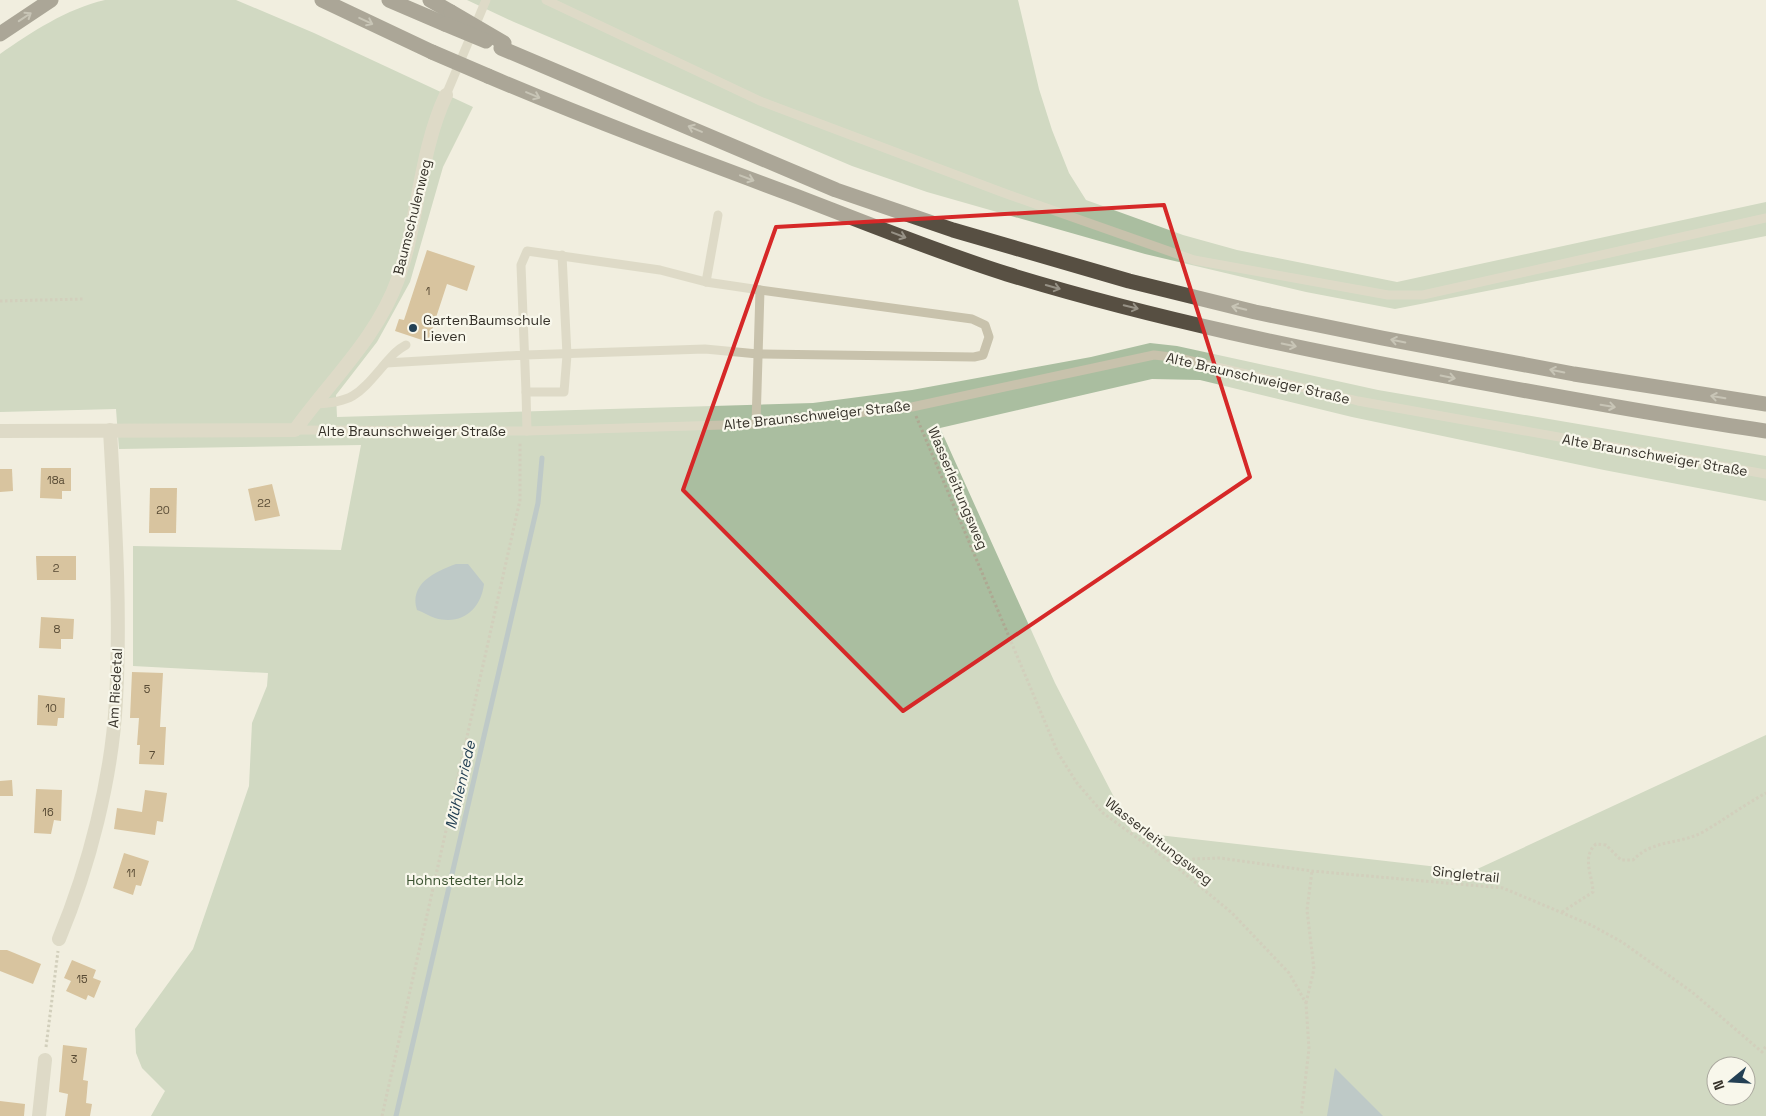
<svg xmlns="http://www.w3.org/2000/svg" width="1766" height="1116" font-family="'Space Grotesk',sans-serif">
<style>
.green{fill:#aabea0;fill-rule:evenodd}
.water{fill:#819bab}
.lines{fill:none;stroke-linecap:round;stroke-linejoin:round}
.stream{stroke:#819bab;stroke-width:5}
.building{fill:#bb9053}
.path{stroke:#aea892;stroke-width:3;stroke-dasharray:2.5 2.5;stroke-linecap:butt}
.service{stroke:#c8c2ac;stroke-width:9}
.minor{stroke:#c8c2ac;stroke-width:14}
.motorway{stroke:#574f42;stroke-width:15}
.motorway-bridge{stroke:#574f42;stroke-width:15}
.oneway{stroke:#979286}
.marked{fill:none;stroke:#d62828;stroke-width:4;stroke-linejoin:round}
.poi-dot{fill:#234054;stroke:#f8f7eb;stroke-width:2}
.labels{text-anchor:middle;dominant-baseline:central;stroke-width:4.5;stroke-linejoin:round;paint-order:stroke}
.number-label{font-size:11px;fill:#574a34}
.street-label{font-size:14px;fill:#36322a;stroke:#f8f7eb}
.poi-label{font-size:14px;fill:#36322a;stroke:#f8f7eb;text-anchor:start}
.park-label{font-size:14px;fill:#3a5230;stroke:#f8f7eb}
.water-label{font-size:15px;font-style:italic;fill:#234054;stroke:#f8f7eb}
</style>
<rect width="100%" height="100%" fill="#f1eedf"/>
<g class="green">
<path d="M 105,0 L 236,0 L 314,33 L 473,107 L 443,167 L 410,282 L 377,342 L 336,395 L 337,417 L 813,403 L 912,390 L 1091,357 L 1150,343 L 1177,346 L 1378,390 L 1766,456 L 1766,501 L 1604,470 L 1352,417 L 1200,380 L 1152,379 L 940,428 L 1055,683 L 1132,832 L 1473,871 L 1766,735 L 1766,1116 L 151,1116 L 165,1091 L 142,1068 L 136,1053 L 135,1029 L 193,949 L 249,786 L 252,723 L 267,686 L 268,673 L 133,666 L 133,546 L 341,550 L 361,445 L 119,449 L 116,409 L 0,412 L 0,54 C 32,32 66,9 105,0 ZM 1716,1066 L 1746,1066 L 1746,1096 L 1716,1096 Z"/>
<polygon points="467,0 1018,0 1039,89 1052,130 1069,173 1086,200 1183,235 1237,250 1397,282 1766,202 1766,236 1395,309 1306,292 1145,254 927,192 852,166 514,22"/>
</g>
<g class="water">
<path d="M 456,564 L 468,564 L 484,584 C 481,609 462,626 435,618 C 429,616 423,612 417,610 C 409,584 434,572 456,564 Z"/>
<polygon points="1335,1068 1383,1116 1327,1116"/>
</g>
<g class="lines">
<polyline class="stream" points="396,1116 538,503 542,458"/>
</g>
<g class="building">
<polygon points="427,250 475,266 467,291 447,284 428,342 395,331 399,319 404,320"/>
<polygon points="41,468 71,468 71,491 62,491 62,499 40,498"/>
<polygon points="0,469 12,469 13,491 0,492"/>
<polygon points="272,484 280,516 255,521 248,489"/>
<polygon points="150,488 177,488 176,533 149,533"/>
<polygon points="36,556 76,556 76,580 37,580"/>
<polygon points="41,617 74,619 73,639 61,639 61,649 39,648"/>
<polygon points="132,672 163,673 160,727 166,727 164,765 139,764 140,745 137,745 139,718 130,718"/>
<polygon points="38,695 65,698 64,718 58,718 57,726 37,725"/>
<polygon points="12,780 13,796 0,796 0,781"/>
<polygon points="36,789 62,790 61,821 54,820 51,834 34,833"/>
<polygon points="145,790 167,793 163,822 157,821 155,835 114,829 117,808 142,812"/>
<polygon points="124,853 149,861 141,886 136,885 133,895 113,888"/>
<polygon points="0,950 7,950 41,964 33,984 0,971"/>
<polygon points="72,960 96,970 93,978 101,981 94,998 88,995 86,1000 66,991 71,981 64,978"/>
<polygon points="63,1045 87,1048 83,1080 88,1081 86,1103 92,1104 90,1116 65,1116 68,1094 59,1092"/>
<polygon points="0,1101 25,1104 24,1116 0,1116"/>
</g>
<g class="lines">
<g class="path">
<polyline points="0,301 85,299"/>
<polyline points="916,416 1058,753 1077,783 1103,813 1173,864 1232,913 1289,973 1306,1003 1309,1049 1301,1116"/>
<polyline points="1173,864 1194,859 1220,858 1312,871 1503,888 1591,925 1622,942 1692,992 1762,1052 1766,1046"/>
<path d="M 1562,912 L 1593,892 C 1593,877 1581,857 1596,844 L 1606,845 L 1621,860 L 1633,860 C 1653,839 1679,845 1703,832 C 1725,819 1744,805 1766,793"/>
<polyline points="1306,1003 1314,969 1307,910 1312,871"/>
<polyline points="46,1047 58,951"/>
<polyline points="382,1116 520,500 520,442"/>
</g>
<g class="service">
<polyline points="546,0 760,101 1004,193 1194,260 1388,295 1423,295 1766,218"/>
<polyline points="446,95 486,0"/>
<polyline points="706,282 718,215"/>
<polyline points="386,363 525,355 705,349 758,354 974,357 983,355 989,337 985,325 972,319 760,290 706,282 660,270 527,251 521,265 526,392"/>
<path d="M 313,404 C 353,403 359,394 384,365 C 392,356 395,351 406,345"/>
<polyline points="756,424 760,290"/>
<polyline points="295,430 527,431 756,424 912,407 1154,355 1180,358 1358,401 1766,474"/>
<polyline points="527,431 526,392 564,392 567,355 562,255"/>
</g>
<g class="minor">
<path d="M 0,431 L 295,430 C 330,381 377,338 398,279 C 419,220 419,153 446,95"/>
<path d="M 59,939 C 89,867 112,778 116,700 C 121,610 115,520 110,430"/>
<polyline points="39,1116 45,1060"/>
</g>
<g class="motorway">
<polyline points="322,0 432,52"/>
<polyline points="389,0 445,24"/>
<polyline points="430,0 451,12"/>
<polyline points="0,34 51,0"/>
<polyline points="501,48 836,190 953,230 1129,281 1255,312 1382,338 1574,374 1766,404"/>
<path d="M 488,76 C 589,119 691,157 793,195 C 864,222 934,251 1007,274 C 1154,319 1305,350 1456,378 C 1559,397 1662,416 1766,431"/>
</g>
<g class="motorway-bridge">
<polyline points="451,12 504,43"/>
<polyline points="445,24 486,41"/>
<polyline points="432,52 488,76"/>
</g>
</g>
<defs><path id="oneway-shaft" d="M-6 0H5M1.5-3L5.5 0L1.5 3" fill="none" stroke-width="1.6" stroke-linecap="round" stroke-linejoin="round" transform="scale(1.25)"/></defs>
<g class="oneway">
<use href="#oneway-shaft" transform="translate(25 17) rotate(-34)"/>
<use href="#oneway-shaft" transform="translate(366 21) rotate(25)"/>
<use href="#oneway-shaft" transform="translate(533 95) rotate(23)"/>
<use href="#oneway-shaft" transform="translate(695 129) rotate(-157)"/>
<use href="#oneway-shaft" transform="translate(747 178) rotate(21)"/>
<use href="#oneway-shaft" transform="translate(899 235) rotate(21)"/>
<use href="#oneway-shaft" transform="translate(1053 287) rotate(16)"/>
<use href="#oneway-shaft" transform="translate(1131 307) rotate(14)"/>
<use href="#oneway-shaft" transform="translate(1239 308) rotate(-166)"/>
<use href="#oneway-shaft" transform="translate(1398 341) rotate(-169)"/>
<use href="#oneway-shaft" transform="translate(1289 345) rotate(12)"/>
<use href="#oneway-shaft" transform="translate(1557 371) rotate(-169)"/>
<use href="#oneway-shaft" transform="translate(1448 377) rotate(11)"/>
<use href="#oneway-shaft" transform="translate(1718 397) rotate(-171)"/>
<use href="#oneway-shaft" transform="translate(1608 406) rotate(9)"/>
</g>
<path d="M0 0H1766V1116H0ZM 1164,205 L 1250,477 L 903,711 L 683,490 L 776,227 Z" fill="#f1eedf" fill-opacity=".55" fill-rule="evenodd"/>
<path class="marked" d="M 1164,205 L 1250,477 L 903,711 L 683,490 L 776,227 Z"/>
<circle class="poi-dot" cx="413" cy="328" r="5"/>
<g class="labels">
<g class="number-label">
<text x="428" y="291">1</text>
<text x="56" y="480">18a</text>
<text x="264" y="503">22</text>
<text x="163" y="510">20</text>
<text x="56" y="568">2</text>
<text x="57" y="629">8</text>
<text x="147" y="689">5</text>
<text x="51" y="708">10</text>
<text x="152" y="755">7</text>
<text x="48" y="812">16</text>
<text x="131" y="873">11</text>
<text x="82" y="979">15</text>
<text x="74" y="1059">3</text>
</g>
<g class="street-label">
<text transform="translate(412 217) rotate(-76)">Baumschulenweg</text>
<text transform="translate(1258 378) rotate(13)">Alte Braunschweiger Straße</text>
<text transform="translate(817 415) rotate(-6)">Alte Braunschweiger Straße</text>
<text x="412" y="431">Alte Braunschweiger Straße</text>
<text transform="translate(1655 455) rotate(10)">Alte Braunschweiger Straße</text>
<text transform="translate(958 488) rotate(67)">Wasserleitungsweg</text>
<text transform="translate(115 688) rotate(-87)">Am Riedetal</text>
<text transform="translate(1159 841) rotate(38)">Wasserleitungsweg</text>
<text transform="translate(1466 874) rotate(6)">Singletrail</text>
</g>
<g class="poi-label">
<text x="423" y="320">GartenBaumschule<tspan x="423" dy="16">Lieven</tspan></text>
</g>
<g class="park-label">
<text x="465" y="880">Hohnstedter Holz</text>
</g>
<g class="water-label">
<text transform="translate(460 785) rotate(-77)">Mühlenriede</text>
</g>
</g>
<g transform="translate(1731 1081) rotate(252)"><circle r="24" fill="#f8f7eb" stroke="#aaa89e"/>
<path d="M0-4L9 19L0 12L-9 19Z" fill="#234054"/>
<text y="-8" font-size="14" font-weight="bold" text-anchor="middle" fill="#36322a">N</text>
</g>
</svg>
